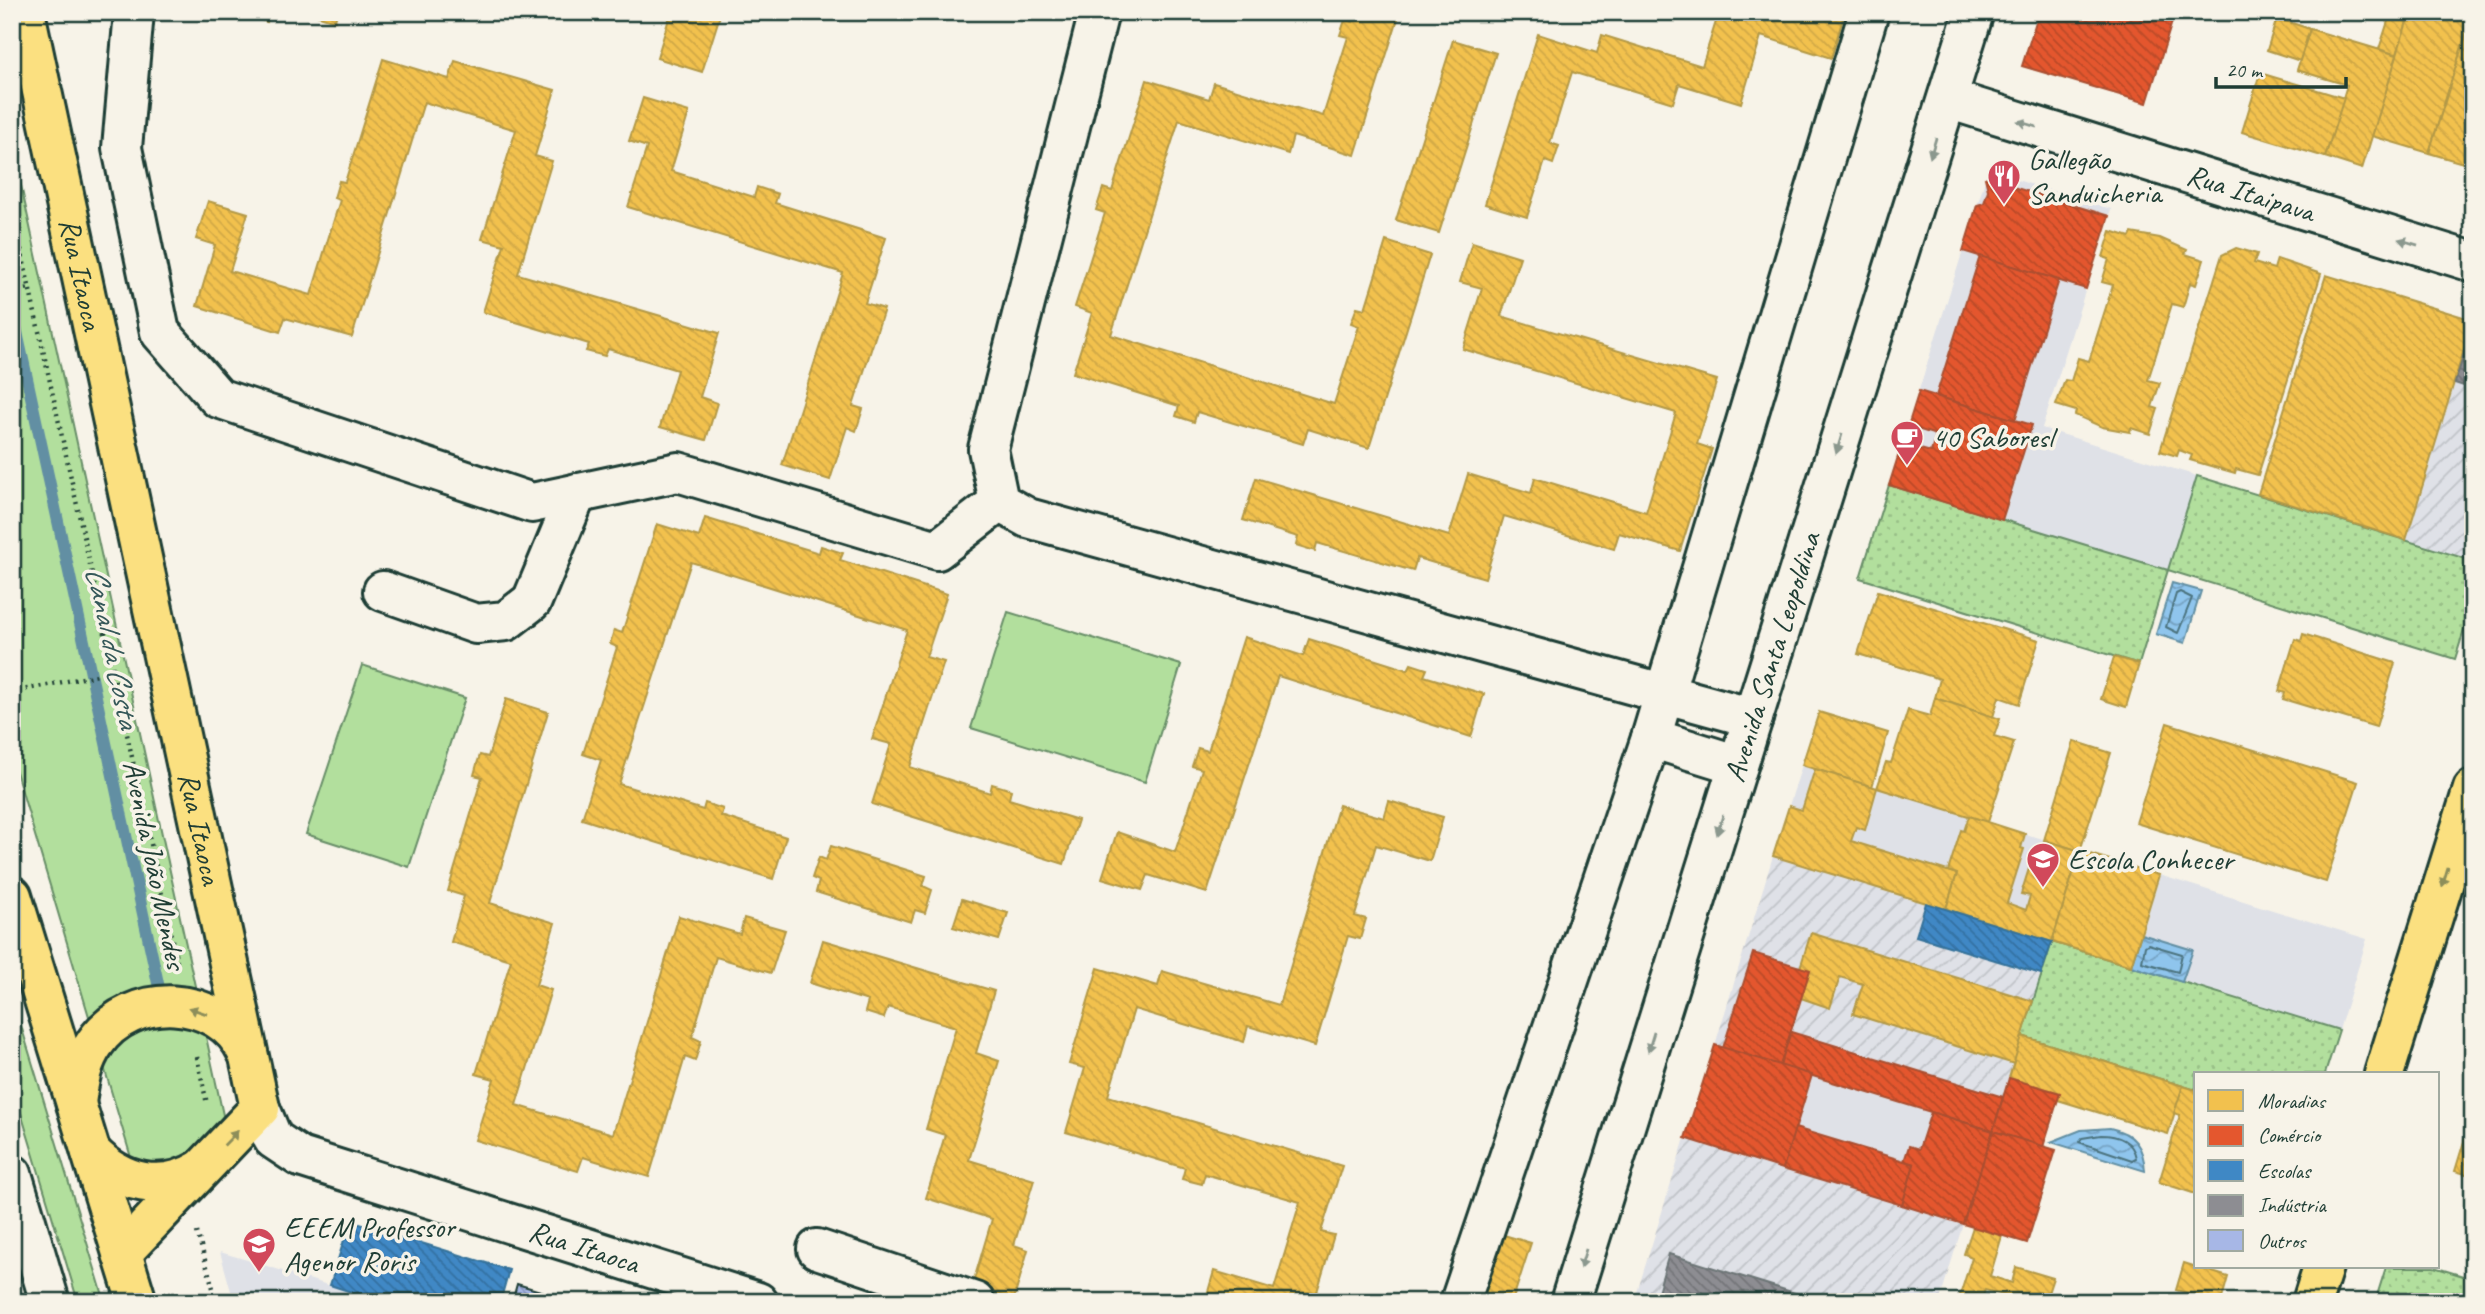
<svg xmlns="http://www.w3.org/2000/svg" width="2485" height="1314" font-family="Caveat,sans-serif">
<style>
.built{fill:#dfe1e7}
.industrial{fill:url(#industrial-furrows)}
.grass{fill:url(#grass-dots);stroke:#688e68;stroke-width:2}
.garden{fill:#b2df9d;stroke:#688e68;stroke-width:2}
.water{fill:url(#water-waves);stroke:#628fa3;stroke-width:2}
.homes{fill:url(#homes-back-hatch);stroke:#b39946;stroke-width:2}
.shops{fill:url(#shops-back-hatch);stroke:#a94f30;stroke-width:2}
.schools{fill:url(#schools-back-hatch);stroke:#35729a;stroke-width:2}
.industry{fill:url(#industry-back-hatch);stroke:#6c7576;stroke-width:2}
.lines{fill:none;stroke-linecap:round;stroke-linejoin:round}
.shore{stroke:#4c737e;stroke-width:2}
.stream{stroke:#628fa3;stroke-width:12}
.building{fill:url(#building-back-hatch);stroke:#1f3d34;stroke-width:2}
.minor-casing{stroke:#1f3d34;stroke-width:44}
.major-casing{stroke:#1f3d34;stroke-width:44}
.path{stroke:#1f3d34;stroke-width:4.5;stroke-dasharray:2 5;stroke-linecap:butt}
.minor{stroke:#f7f3e8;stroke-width:38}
.major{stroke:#fbe080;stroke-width:38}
.oneway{fill:#8b988e}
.oneway2{fill:#8d8e5a}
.labels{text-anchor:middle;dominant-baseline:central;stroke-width:7;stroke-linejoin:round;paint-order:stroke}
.poi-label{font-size:30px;fill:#1f3d34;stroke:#f7f3e8;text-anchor:start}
.street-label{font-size:30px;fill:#1f3d34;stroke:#f7f3e8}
.water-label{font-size:32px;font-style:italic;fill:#355859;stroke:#f7f3e8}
</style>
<defs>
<pattern id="industrial-furrows" width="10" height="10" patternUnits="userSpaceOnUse" patternTransform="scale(1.75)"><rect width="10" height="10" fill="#dfe1e7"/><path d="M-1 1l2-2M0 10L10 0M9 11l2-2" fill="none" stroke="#bfc2c7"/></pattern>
<pattern id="grass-dots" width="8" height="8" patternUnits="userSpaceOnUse" patternTransform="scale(1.75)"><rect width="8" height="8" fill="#b2df9d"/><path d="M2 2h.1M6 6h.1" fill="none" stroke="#99c088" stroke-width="1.8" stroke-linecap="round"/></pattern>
<pattern id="water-waves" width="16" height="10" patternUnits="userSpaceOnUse" patternTransform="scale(1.75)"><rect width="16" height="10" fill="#8fc5ed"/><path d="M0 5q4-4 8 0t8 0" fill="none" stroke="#74a1c1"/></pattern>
<pattern id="homes-back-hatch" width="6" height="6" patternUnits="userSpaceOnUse" patternTransform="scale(1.75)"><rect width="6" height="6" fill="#f2c14e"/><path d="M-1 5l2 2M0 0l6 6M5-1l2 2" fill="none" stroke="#cfa745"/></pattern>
<pattern id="shops-back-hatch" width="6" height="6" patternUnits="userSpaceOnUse" patternTransform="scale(1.75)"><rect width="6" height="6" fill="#e4572e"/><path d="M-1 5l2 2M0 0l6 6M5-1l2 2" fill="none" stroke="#b84928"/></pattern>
<pattern id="schools-back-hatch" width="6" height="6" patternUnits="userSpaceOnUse" patternTransform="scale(1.75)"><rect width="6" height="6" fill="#3f88c5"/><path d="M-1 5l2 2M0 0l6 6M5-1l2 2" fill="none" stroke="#3470a1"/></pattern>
<pattern id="industry-back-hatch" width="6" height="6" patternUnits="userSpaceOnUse" patternTransform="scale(1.75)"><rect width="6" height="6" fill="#8d8d92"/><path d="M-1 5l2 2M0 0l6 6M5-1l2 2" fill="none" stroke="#737478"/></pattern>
<pattern id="building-back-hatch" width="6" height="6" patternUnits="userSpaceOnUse" patternTransform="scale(1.75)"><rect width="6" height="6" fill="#a7b7e6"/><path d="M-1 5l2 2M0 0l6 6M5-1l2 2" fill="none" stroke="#8796bb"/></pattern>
</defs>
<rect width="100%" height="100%" fill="#f7f3e8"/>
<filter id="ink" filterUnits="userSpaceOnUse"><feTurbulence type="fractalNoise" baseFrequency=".0143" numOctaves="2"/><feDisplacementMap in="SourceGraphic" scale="14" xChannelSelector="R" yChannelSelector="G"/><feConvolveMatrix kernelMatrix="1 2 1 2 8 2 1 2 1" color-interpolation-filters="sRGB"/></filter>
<g filter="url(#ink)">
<g class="built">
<polygon points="1988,171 2111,209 2042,428 2197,476 2168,570 1889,485"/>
<polygon points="1802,765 2367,939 2339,1030 1773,856"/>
<polygon points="1715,1045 1993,1131 1963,1224 1686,1138"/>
<polygon points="220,1252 254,1262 382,1302 234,1302"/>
</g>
<g class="industrial">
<polygon points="2326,275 2473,320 2473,561 2258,494"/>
<polygon points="1773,856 2052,942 1993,1131 1715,1045"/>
<polygon points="1685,1138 1963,1224 1939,1302 1634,1302"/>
</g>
<g class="grass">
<polygon points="2197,476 2473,561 2473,602 2455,659 2168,570 2139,664 1860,578 1889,485 2168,570"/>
<polygon points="2052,942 2339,1030 2325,1074 2196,1074 2196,1090 2022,1036"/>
<polygon points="2386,1267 2434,1267 2473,1279 2473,1302 2375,1302"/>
</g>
<g class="garden">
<polygon points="12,144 223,1115 221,1130 149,1218 12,758"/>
<polygon points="1008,612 1181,665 1145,782 971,728"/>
<polygon points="362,665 465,698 409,867 306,834"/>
<polygon points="12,996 105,1302 78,1302 12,1083"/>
</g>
<g class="water">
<polygon points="2172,583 2201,591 2185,643 2156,634"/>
<polygon points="2141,934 2193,950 2182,982 2131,966"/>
<path d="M 2110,1128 C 2134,1133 2144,1147 2145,1171 L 2051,1142 L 2081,1130 Z"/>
</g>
<g class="homes">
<polygon points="236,12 270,12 267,22"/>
<polygon points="307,12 337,12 335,21"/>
<polygon points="671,12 721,12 702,72 657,58"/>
<polygon points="1356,12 1400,12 1355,155 1293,136 1288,154 1179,120 1111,335 1334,404 1359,326 1351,323 1357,307 1365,309 1386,241 1430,255 1369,448 1308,429 1303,444 1197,412 1194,422 1176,416 1179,406 1073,373 1092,313 1075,307 1105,213 1096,210 1103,188 1112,191 1147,80 1209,99 1214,83 1323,116 1348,37 1340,35 1345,20 1353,22"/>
<polygon points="1719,12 1845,12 1831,58 1761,36 1741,103 1679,84 1673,103 1572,72 1550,143 1559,146 1553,164 1545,161 1527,217 1485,204 1538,34 1597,53 1602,35 1702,66"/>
<polygon points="2391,12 2410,12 2397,55 2379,49"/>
<polygon points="2410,12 2443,12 2470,21 2429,153 2372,136"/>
<polygon points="2277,18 2310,29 2300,61 2267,50"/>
<polygon points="2470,21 2473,22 2473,166 2429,153"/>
<polygon points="2310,29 2397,55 2362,169 2325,157 2347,85 2297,70"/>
<polygon points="1453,40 1496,53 1439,233 1396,220"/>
<polygon points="383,59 449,79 455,61 555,90 535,156 552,161 518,274 719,333 700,397 717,403 706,440 660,427 677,370 608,349 605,356 586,351 589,344 483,312 504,245 482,239 516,130 424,102 352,337 285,318 280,332 197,306 215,245 196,239 208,201 248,213 230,271 311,295 340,200 334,198 339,181 345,182"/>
<polygon points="2260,73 2344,98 2325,157 2242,132"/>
<polygon points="643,98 689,112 671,171 754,197 757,187 778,194 775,203 886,238 865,303 884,309 853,406 863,409 856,431 847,427 830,480 782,465 843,273 628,207 647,147 629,141"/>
<polygon points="2111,231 2130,237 2132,233 2160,238 2187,250 2185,254 2204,260 2196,285 2190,283 2183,307 2172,304 2148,380 2160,383 2152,407 2158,409 2150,434 2131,428 2130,432 2102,427 2075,415 2076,411 2056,405 2065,380 2071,381 2078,358 2089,361 2113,285 2102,282 2109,259 2103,257"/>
<polygon points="1472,242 1520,257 1501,316 1717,380 1697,444 1712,449 1680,551 1619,533 1614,549 1504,516 1485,578 1417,558 1413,571 1317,543 1315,551 1296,545 1298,537 1243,520 1256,478 1449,536 1468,474 1531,493 1535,478 1646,512 1676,413 1463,349 1482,288 1460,282"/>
<polygon points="2236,248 2257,254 2254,263 2274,269 2277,259 2321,274 2258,475 2236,469 2235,473 2190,460 2192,455 2179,450 2177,456 2160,451 2222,255"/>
<polygon points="2326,275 2473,320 2406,540 2258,494"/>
<polygon points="705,518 819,553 821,546 843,553 840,560 947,594 926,657 944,662 910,767 990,793 992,784 1002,787 1011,790 1009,799 1078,820 1064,864 872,804 891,744 872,739 907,630 691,562 619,784 703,810 705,803 723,809 721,816 786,837 773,879 582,819 601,760 583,754 617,647 610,644 614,630 622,633 657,524 699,537"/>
<polygon points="1878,591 2039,640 2019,704 1999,697 1993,717 1935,698 1940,679 1858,654"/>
<polygon points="2303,634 2395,663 2376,727 2283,699 2285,693 2279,691 2295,639 2301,641"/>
<polygon points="1244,637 1303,656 1309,639 1408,670 1411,664 1427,669 1424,676 1484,694 1471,737 1278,676 1207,893 1148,875 1142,890 1102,878 1117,832 1175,852 1202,769 1192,766 1198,748 1208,751"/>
<polygon points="2114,657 2139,664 2126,707 2101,699"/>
<polygon points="1935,698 2000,719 1994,736 2014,742 1988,822 1877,788 1886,762 1891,763 1908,710 1930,716"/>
<polygon points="506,699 548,712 490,903 555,923 536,985 551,990 516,1105 613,1134 679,916 740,934 744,918 785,930 771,973 716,957 692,1037 701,1041 695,1061 685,1057 649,1177 583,1157 578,1171 475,1140 494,1079 476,1074 511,960 451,942 464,896 448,891 482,777 474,775 477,764 480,755 488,757"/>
<polygon points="1819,712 1888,733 1872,787 1802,765"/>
<polygon points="2167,723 2358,782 2326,882 2136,823"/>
<polygon points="2074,741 2111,753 2080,851 2044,840"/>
<polygon points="1815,769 1877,788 1865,830 1856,827 1851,841 1957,874 1946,909 1773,856 1789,806 1802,810"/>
<polygon points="1389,801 1443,817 1430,861 1376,845 1355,916 1366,919 1360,939 1348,936 1315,1046 1248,1026 1244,1042 1134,1009 1108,1096 1342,1166 1321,1232 1334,1235 1314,1302 1205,1302 1214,1271 1274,1289 1300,1202 1205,1174 1202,1184 1182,1179 1185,1168 1066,1132 1085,1068 1069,1064 1098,968 1158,986 1162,971 1279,1005 1339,805 1384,818"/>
<polygon points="1969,816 2025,834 2021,848 2024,849 2007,903 2026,910 2030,896 2021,894 2032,859 2041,861 2048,841 2080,851 2052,942 1946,909 1957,874 1948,871 1961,830 1964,831"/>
<polygon points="831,846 926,876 923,886 932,890 925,913 915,910 911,922 816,892 819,881 812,878 819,857 826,860"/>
<polygon points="2080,851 2159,875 2131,966 2052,942"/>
<polygon points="962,899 1008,913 999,940 953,927"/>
<polygon points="1811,933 2033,1001 2014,1064 1853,1014 1863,984 1840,977 1830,1008 1801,998 1810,970 1800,968"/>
<polygon points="823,940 994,991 976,1053 999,1061 969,1160 1034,1180 1014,1245 1028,1250 1013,1302 971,1290 992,1219 926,1198 945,1135 926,1129 956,1027 888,1007 884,1018 865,1012 868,1001 810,983"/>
<polygon points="2022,1036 2183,1086 2168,1134 2058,1100 2060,1093 2009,1078"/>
<polygon points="2183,1086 2196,1090 2196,1194 2159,1182 2180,1115 2174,1113"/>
<polygon points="2465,1138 2473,1141 2473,1176 2455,1171"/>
<polygon points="1973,1227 2002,1236 1990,1276 2012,1283 2016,1267 2053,1278 2045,1302 2005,1302 2007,1296 1985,1290 1981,1302 1958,1302 1972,1257 1964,1254"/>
<polygon points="1497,1233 1531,1243 1512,1302 1475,1302"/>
<polygon points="2184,1263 2228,1277 2221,1302 2176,1290"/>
</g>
<g class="shops">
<polygon points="2039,12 2175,12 2147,103 2022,66"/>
<polygon points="1994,175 2009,179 2013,187 2109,216 2086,289 1963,251 1977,205 1984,203 1988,190 1985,178"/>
<polygon points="1980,256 2059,280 2015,420 1936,396"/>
<polygon points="1919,391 2032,425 2002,520 1889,485 1902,444 1931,452 1936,435 1908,426"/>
<polygon points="1753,953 1810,970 1780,1066 1723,1048"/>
<polygon points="1791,1032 2003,1097 1993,1131 1780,1066"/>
<polygon points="1715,1045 1812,1075 1783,1169 1685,1138"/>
<polygon points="2009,1078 2060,1093 2043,1147 1993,1131"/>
<polygon points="1931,1112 1993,1131 1963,1224 1902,1205 1914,1164 1904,1161 1909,1146 1919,1149"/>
<polygon points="1795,1128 1914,1164 1902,1205 1783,1169"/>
<polygon points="1993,1131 2056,1150 2027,1243 1963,1224"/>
</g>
<g class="schools">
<polygon points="1926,903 2052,942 2041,974 1916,936"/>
<polygon points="350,1221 509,1270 500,1302 382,1302 330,1285"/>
</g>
<g class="industry">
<polygon points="2473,325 2473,389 2455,383"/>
<polygon points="1669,1254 1824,1302 1655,1302"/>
</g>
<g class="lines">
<g class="shore">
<polygon points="2180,592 2192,598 2178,633 2166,627 2176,594"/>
<polygon points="2148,944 2182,954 2178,972 2142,962 2145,946"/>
<path d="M 2101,1135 C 2118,1135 2133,1141 2136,1158 L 2132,1160 L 2079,1142 L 2082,1138 Z"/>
</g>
<polyline class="stream" points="12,309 161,997"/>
</g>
<polygon class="building" points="517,1284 574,1301 512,1302"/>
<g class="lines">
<defs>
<g id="minor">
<polyline points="134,12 122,148 160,332 218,398 532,503 678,472 937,550 999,502"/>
<polyline points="1099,12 988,449 999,502 1028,518 1753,718"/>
<path id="s1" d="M 1948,99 L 2473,262"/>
<polyline points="383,591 476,624 506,621 532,601 577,493"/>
<polyline points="1651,738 1869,12"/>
<path id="s2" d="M 260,1108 L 273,1139 L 300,1157 L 758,1302"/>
<polyline points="12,1174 50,1302"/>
<polyline points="817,1249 975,1302"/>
<polyline points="1460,1302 1651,738 1738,765"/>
<path id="s3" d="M 1570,1302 L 1974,12"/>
</g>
<g id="major">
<path id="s4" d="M 25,12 L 260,1108 L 122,1253"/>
<polyline points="12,896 137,1302"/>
<polyline points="2384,1074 2473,789"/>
<path d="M 76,1103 C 79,1081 82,1061 95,1043 C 131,990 219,993 247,1052"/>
<path d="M 91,1152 C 121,1184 162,1193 200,1170"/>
<polyline points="2312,1302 2323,1267"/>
</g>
</defs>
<use href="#minor" class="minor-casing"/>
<use href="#major" class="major-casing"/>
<g class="path">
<polyline points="12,208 177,963"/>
<polyline points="12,291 30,288"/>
<polyline points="12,692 113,672"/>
<polyline points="197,1057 207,1104"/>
<polyline points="197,1232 217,1302"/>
</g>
<use href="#minor" class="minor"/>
<use href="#major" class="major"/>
</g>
<defs><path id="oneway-solid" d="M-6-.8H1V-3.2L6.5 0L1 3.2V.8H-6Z" transform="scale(1.75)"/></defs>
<g class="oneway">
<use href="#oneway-solid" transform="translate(2027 124) rotate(-163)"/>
<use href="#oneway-solid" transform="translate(1933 148) rotate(107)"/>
<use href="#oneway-solid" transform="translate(2408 242) rotate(-163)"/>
<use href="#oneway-solid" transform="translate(1839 444) rotate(107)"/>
<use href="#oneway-solid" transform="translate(1720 825) rotate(107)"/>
<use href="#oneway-solid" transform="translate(1651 1042) rotate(107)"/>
<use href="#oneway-solid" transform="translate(1583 1259) rotate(107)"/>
</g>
<g class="oneway2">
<use href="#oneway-solid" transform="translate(2445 877) rotate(107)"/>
<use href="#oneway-solid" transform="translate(198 1011) rotate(-161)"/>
<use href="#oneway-solid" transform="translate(231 1138) rotate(-46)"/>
</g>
</g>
<defs>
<symbol id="restaurant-pin" viewBox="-11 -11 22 30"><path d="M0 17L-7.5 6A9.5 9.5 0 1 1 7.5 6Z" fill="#d1495b" stroke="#f7f3e8"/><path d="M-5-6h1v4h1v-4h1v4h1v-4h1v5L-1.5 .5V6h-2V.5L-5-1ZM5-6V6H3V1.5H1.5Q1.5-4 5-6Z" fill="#fff"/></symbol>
<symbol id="cafe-pin" viewBox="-11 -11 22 30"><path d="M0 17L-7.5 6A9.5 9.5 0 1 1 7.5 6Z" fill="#d1495b" stroke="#f7f3e8"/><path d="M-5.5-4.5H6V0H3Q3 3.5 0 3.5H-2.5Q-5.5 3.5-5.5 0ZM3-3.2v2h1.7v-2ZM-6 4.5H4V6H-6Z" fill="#fff"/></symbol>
<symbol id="school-pin" viewBox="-11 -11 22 30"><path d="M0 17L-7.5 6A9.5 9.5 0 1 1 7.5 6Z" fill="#d1495b" stroke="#f7f3e8"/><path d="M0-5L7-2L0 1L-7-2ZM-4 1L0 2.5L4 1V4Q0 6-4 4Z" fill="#fff"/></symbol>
</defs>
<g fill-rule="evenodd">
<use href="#restaurant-pin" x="1985" y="157" width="38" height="52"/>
<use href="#cafe-pin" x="1888" y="418" width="38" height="52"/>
<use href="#school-pin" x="2024" y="840" width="38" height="52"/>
<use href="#school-pin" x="240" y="1225" width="38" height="52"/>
</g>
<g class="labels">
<g class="poi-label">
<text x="2028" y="159">Gallegão<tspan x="2028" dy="34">Sanduicheria</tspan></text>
<text x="1932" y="437">40 Saboresl</text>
<text x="2068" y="859">Escola Conhecer</text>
<text x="284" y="1227">EEEM Professor<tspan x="284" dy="34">Agenor Roris</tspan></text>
</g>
<g class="street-label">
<text stroke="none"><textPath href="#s1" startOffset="317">Rua Itaipava</textPath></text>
<text stroke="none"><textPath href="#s4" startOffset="268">Rua Itaoca</textPath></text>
<text stroke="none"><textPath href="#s3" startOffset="676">Avenida Santa Leopoldina</textPath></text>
<text stroke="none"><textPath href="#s4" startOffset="835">Rua Itaoca</textPath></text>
<text transform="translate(155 865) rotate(78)">Avenida João Mendes</text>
<text stroke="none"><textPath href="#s2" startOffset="364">Rua Itaoca</textPath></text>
</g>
<g class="water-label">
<text transform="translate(113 647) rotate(78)">Canal da Costa</text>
</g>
</g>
<rect width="2485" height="1314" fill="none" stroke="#f7f3e8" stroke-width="42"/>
<rect x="21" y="21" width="2443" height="1272" fill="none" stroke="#1f3d34" stroke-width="2.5" filter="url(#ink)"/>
<rect x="2194" y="1072" width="245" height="196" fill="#f7f3e8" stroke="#a1aaa0" stroke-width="2"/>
<rect x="2208" y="1090" width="35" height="21" fill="#f2c14e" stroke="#a1aaa0" stroke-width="2"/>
<text x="2258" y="1108" font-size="21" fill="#1f3d34">Moradias</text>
<rect x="2208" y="1125" width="35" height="21" fill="#e4572e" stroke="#a1aaa0" stroke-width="2"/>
<text x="2258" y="1142" font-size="21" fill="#1f3d34">Comércio</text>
<rect x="2208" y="1160" width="35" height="21" fill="#3f88c5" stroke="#a1aaa0" stroke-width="2"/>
<text x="2258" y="1178" font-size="21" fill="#1f3d34">Escolas</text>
<rect x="2208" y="1195" width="35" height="21" fill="#8d8d92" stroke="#a1aaa0" stroke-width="2"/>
<text x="2258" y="1212" font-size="21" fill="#1f3d34">Indústria</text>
<rect x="2208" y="1230" width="35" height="21" fill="#a7b7e6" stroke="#a1aaa0" stroke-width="2"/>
<text x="2258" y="1248" font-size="21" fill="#1f3d34">Outros</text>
<path d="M2216 77v10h130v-10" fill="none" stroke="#1f3d34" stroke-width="3.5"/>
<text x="2226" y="77" font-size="21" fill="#1f3d34" stroke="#f7f3e8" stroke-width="5" paint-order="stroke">20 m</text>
</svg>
